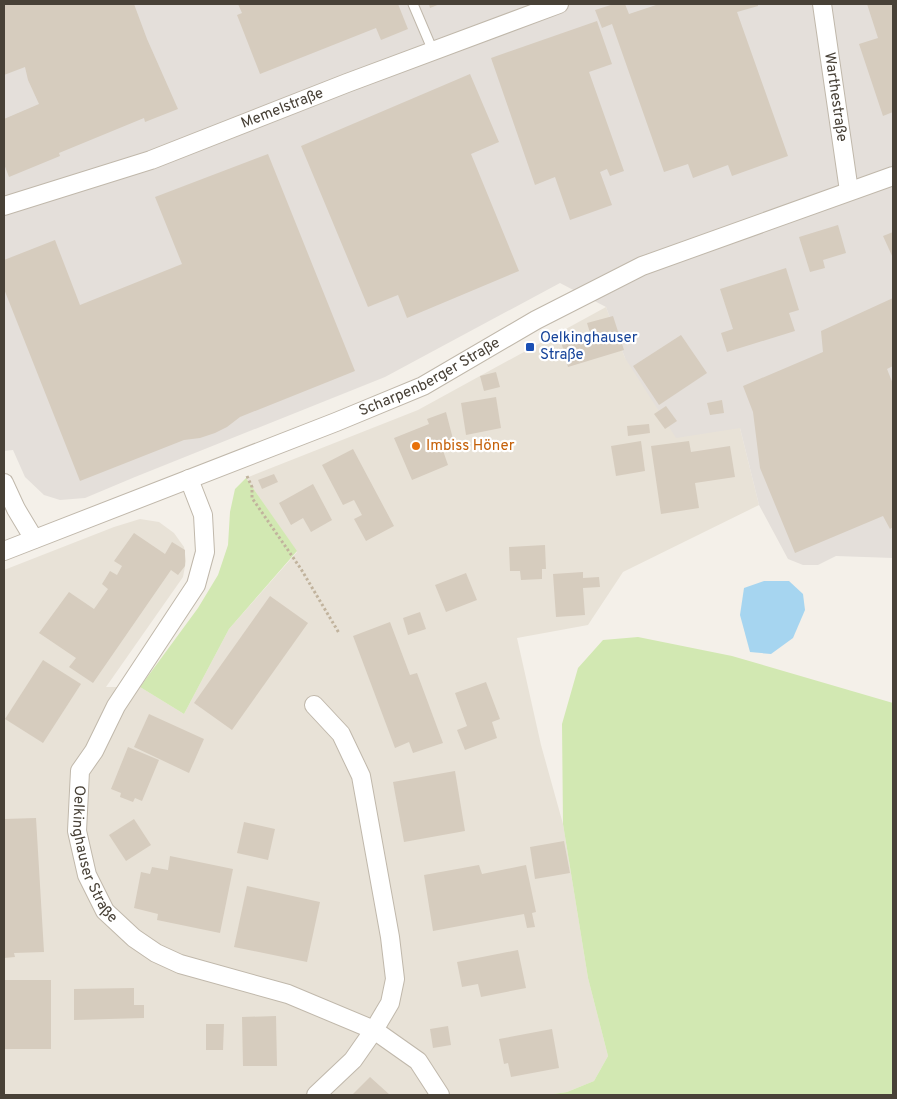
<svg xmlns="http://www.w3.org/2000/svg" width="897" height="1099" font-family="Overpass,sans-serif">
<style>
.residential{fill:#e8e2d7}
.industrial{fill:#e4dfda}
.green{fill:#d2e8b2}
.water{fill:#a6d5f0}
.building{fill:#d6ccbe}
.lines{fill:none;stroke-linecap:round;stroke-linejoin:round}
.lane-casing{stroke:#c0b8ab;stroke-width:11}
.street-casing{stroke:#c0b8ab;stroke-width:20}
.path{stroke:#c1b39d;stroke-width:3;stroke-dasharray:2.5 2.5;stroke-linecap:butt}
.lane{stroke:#fff;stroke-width:9}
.street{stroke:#fff;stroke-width:18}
.transit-dot{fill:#1a4fb4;stroke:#fff;stroke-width:2}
.food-dot{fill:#e8710a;stroke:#fff;stroke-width:2}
.labels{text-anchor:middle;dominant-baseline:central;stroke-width:4.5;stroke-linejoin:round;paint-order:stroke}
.street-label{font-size:15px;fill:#484137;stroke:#fff}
.transit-label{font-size:15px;fill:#164399;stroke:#fff;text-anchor:start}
.food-label{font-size:15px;fill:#c56008;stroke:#fff;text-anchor:start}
</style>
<rect width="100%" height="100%" fill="#f4f0e9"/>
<polygon class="residential" points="606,307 625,358 740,428 759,505 623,572 588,625 517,638 541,745 563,824 588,978 608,1056 594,1081 567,1092 547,1095 4,1095 4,570 114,527 140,519 159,522 174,533 184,547 186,561 183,577 106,687 140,687 184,714 229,629 297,552 246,478 418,410"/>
<polygon class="industrial" points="4,4 893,4 893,558 836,556 818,565 803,565 788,559 759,505 740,428 676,438 625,358 606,307 560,283 385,377 135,477 85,498 60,500 44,495 25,477 13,450 4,451"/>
<g class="green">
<polygon points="246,478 297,551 229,629 184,714 140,687 198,608 218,575 228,545 230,512 235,489"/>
<polygon points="638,637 732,656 893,703 893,1095 547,1095 567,1092 594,1081 608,1056 588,978 563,824 562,724 578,668 603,640"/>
</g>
<polygon class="water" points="764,581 789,581 803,594 805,610 793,638 771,654 750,652 740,615 744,588"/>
<g class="building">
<polygon points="4,4 134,4 147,39 178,109 145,122 144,118 59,153 60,156 9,177 4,164 4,119 39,104 28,80 25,67 4,75"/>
<polygon points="238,4 398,4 408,29 381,40 376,28 260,74 237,15 242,13"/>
<polygon points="429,4 440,4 430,8"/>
<polygon points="614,4 625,4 629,14 659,4 758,4 758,6 737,12 788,156 732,176 728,165 693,178 688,164 664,172 612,24 602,28 595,10"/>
<polygon points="867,4 893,4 893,112 883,116 859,44 878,38"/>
<polygon points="597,21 612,64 589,72 624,171 610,176 607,169 600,172 612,205 570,220 555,177 535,185 491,58"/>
<polygon points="470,74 499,142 471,154 519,271 407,318 398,295 368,307 301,146"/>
<polygon points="268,154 355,371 240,417 227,427 215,433 200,438 184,440 80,481 4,289 4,260 55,240 80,305 182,264 155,197"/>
<polygon points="838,225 846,253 823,260 825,268 810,272 799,237"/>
<polygon points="893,232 893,258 883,236"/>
<polygon points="786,268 799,310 789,313 795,331 727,352 721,333 733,329 720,289"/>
<polygon points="893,298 893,366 887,369 893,384 893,527 890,529 883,516 795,553 760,468 753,412 743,386 823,352 821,331"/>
<polygon points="613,316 624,350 568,367 562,345 591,336 587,323"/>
<polygon points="681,335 707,373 659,405 633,366"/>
<polygon points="496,372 500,387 484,391 480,376"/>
<polygon points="496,397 501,428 466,435 461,403"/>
<polygon points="722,400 724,413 710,415 707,403"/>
<polygon points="666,406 677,421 665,429 654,414"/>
<polygon points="446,412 453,439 440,442 448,465 412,480 394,438 429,424 427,419"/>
<polygon points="649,424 650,433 628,436 627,426"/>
<polygon points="641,441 645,471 616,476 611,446"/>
<polygon points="689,441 691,452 730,446 735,477 695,483 699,508 661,514 651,446"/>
<polygon points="353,449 394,526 366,541 354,519 362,515 354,500 343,505 322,465"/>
<polygon points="274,474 278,482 262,489 258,480"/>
<polygon points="313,484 332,520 311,532 303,518 291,525 279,503"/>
<polygon points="134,533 165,554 172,542 185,550 185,566 178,575 171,570 93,683 69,667 76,658 39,633 69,592 94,609 108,589 102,584 110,571 117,575 122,566 114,561"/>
<polygon points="545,545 546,569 542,569 542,579 521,580 520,571 510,571 509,547"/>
<polygon points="583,572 583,578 599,577 600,587 583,588 585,615 556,617 553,574"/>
<polygon points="466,573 477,600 446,612 435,585"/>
<polygon points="270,596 308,623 232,730 194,703"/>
<polygon points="420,612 426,629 408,635 403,618"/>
<polygon points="390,622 410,675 417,673 443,743 413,753 409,742 395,748 353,636"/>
<polygon points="43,660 81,684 43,743 5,719"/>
<polygon points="486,682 500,719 492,722 497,738 465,750 457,730 467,726 455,693"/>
<polygon points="149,714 204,739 189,773 134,747"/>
<polygon points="128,747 159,760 142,801 135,798 133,802 120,797 121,793 111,789"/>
<polygon points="455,771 465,831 404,842 393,782"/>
<polygon points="36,818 44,952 14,953 15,957 4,958 4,819"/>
<polygon points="134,819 151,845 126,861 109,835"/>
<polygon points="244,822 275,829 268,860 237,853"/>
<polygon points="564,841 570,873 535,879 530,847"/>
<polygon points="170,856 233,869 220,933 157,920 158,914 134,908 141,872 150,874 152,867 168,870"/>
<polygon points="479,865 482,874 526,865 536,912 532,913 535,927 527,928 524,914 433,931 424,875"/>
<polygon points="247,886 320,902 307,962 234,947"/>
<polygon points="518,950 526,988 481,997 478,984 462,987 457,962"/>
<rect x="4" y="980" width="47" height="69"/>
<polygon points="134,988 134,1005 144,1005 144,1018 74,1020 74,989"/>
<polygon points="276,1016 277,1066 243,1066 242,1017"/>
<polygon points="206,1024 224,1024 223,1050 206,1050"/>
<polygon points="448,1026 451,1045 433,1048 430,1029"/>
<polygon points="552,1029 559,1068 511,1077 508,1063 504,1064 499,1039"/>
<polygon points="370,1077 390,1095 352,1095"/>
</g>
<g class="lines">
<defs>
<polyline id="lane" points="413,4 433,51"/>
<g id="street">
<path id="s1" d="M 822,4 L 849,191"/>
<path id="s2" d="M 4,206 L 151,160 L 347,83 L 559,4"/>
<path id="s3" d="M 189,479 L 203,515 L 205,552 L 196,585 L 116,706 L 94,751 L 80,771 L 77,831 L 87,875 L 105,911 L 134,938 L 156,953 L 180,964 L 288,994 L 374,1030 L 418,1061 L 440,1095"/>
<polyline points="4,483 16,509 34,539"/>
<path id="s4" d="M 4,551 L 336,422 L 423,386 L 536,320 L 642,266 L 893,176"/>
<polyline points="314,705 341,734 361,776 390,937 395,979 390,1003 374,1030 353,1060 316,1095"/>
</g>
</defs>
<use href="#lane" class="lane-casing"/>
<use href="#street" class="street-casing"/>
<polyline class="path" points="247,476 252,487 252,498 301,569 339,633"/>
<use href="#lane" class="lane"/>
<use href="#street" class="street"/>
</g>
<rect class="transit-dot" x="525" y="342" width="10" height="10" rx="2.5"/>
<circle class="food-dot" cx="416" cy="446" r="5"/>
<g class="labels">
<g class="street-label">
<text stroke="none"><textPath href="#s1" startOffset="94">Warthestraße</textPath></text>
<text stroke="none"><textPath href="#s2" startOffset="295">Memelstraße</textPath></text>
<text stroke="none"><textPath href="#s4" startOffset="460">Scharpenberger Straße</textPath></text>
<text stroke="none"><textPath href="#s3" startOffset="416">Oelkinghauser Straße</textPath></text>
</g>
<g class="transit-label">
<text x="540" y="338">Oelkinghauser<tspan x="540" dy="17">Straße</tspan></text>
</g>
<g class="food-label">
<text x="426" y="446">Imbiss Höner</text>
</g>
</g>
<rect width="897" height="1099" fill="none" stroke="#484137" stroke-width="10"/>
</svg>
